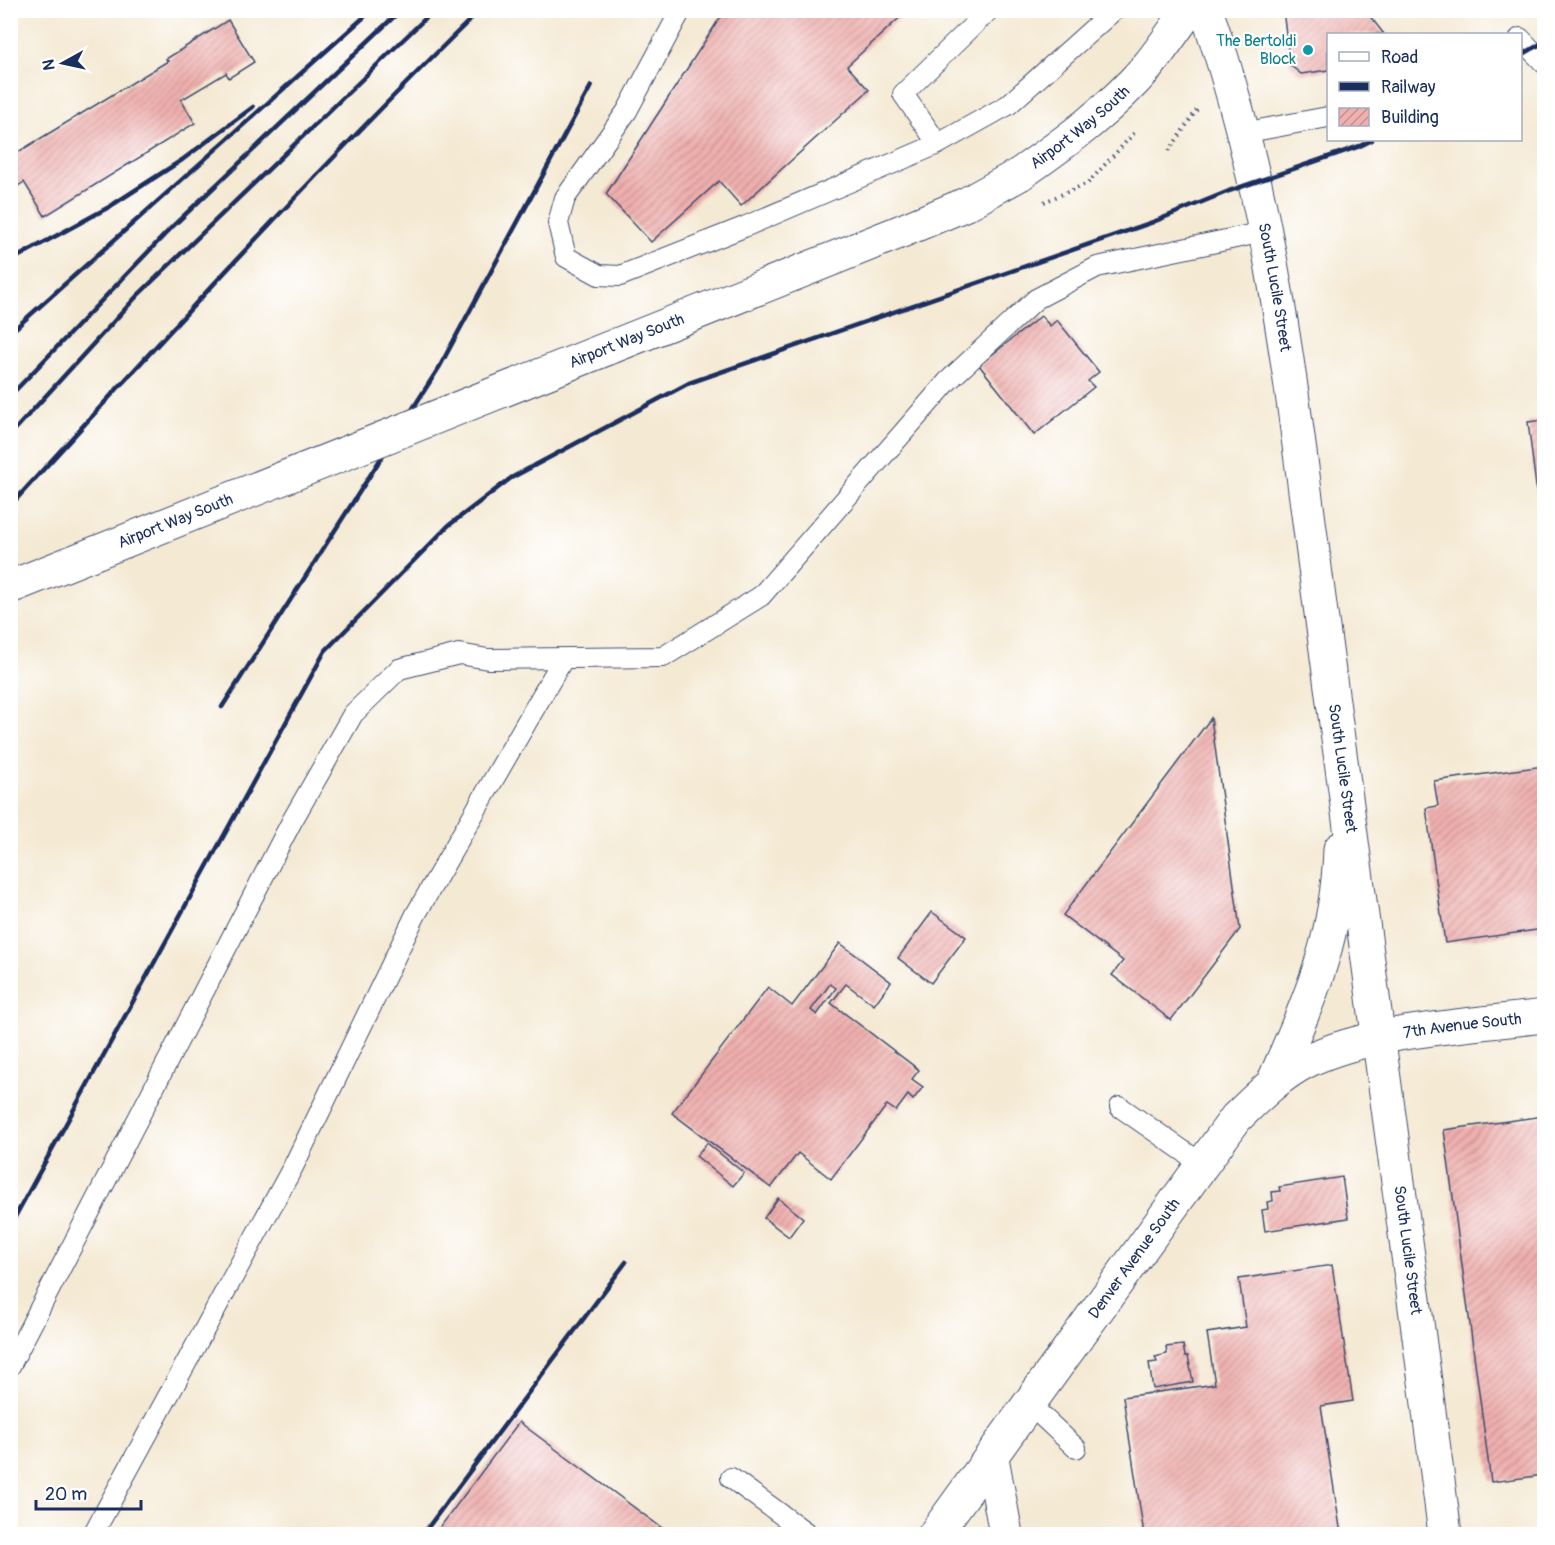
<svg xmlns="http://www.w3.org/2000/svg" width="1555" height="1545" font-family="Pangolin,sans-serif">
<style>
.building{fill:url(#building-hatch);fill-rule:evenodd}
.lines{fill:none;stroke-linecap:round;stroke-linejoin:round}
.lane-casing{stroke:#3c4b70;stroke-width:22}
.street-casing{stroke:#3c4b70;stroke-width:35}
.secondary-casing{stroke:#3c4b70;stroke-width:35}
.path{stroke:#3c4b70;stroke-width:4;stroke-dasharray:1.5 4.5;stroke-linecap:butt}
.lane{stroke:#fff;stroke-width:20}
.street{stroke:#fff;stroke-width:33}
.secondary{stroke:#fff;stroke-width:33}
.rail{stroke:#1b2f5e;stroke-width:4.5}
.secondary-bridge-casing{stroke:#3c4b70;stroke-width:35;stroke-linecap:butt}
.secondary-bridge{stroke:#fff;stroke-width:33}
.culture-dot{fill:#0f9aa8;stroke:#fff;stroke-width:2}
.labels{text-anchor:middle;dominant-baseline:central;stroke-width:4.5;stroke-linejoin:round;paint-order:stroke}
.culture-label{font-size:16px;fill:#0d838f;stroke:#fff;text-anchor:end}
.street-label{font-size:16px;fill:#1b2f5e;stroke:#fff}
</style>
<defs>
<pattern id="building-hatch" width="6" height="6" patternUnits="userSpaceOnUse" patternTransform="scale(1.5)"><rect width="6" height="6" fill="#f0b0ae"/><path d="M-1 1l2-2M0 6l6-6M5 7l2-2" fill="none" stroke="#c29091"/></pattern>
</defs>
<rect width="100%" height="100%" fill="#fff"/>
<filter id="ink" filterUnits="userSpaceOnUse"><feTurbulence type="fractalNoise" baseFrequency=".0167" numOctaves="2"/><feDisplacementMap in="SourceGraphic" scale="12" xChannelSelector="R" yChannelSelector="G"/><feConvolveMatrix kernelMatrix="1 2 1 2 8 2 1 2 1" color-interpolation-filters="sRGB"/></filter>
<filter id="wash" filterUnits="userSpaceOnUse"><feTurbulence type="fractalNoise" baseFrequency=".008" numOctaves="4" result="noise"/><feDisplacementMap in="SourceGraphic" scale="24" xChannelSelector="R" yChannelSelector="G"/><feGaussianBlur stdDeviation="1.35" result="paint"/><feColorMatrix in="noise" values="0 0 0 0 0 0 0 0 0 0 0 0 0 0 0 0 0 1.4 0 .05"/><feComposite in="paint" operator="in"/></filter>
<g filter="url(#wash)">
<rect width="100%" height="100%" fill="#f4e9d3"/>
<g id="blocks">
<g class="building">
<polygon points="725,10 908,10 847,66 869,90 741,206 719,181 651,242 606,194"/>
<polygon points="1283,10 1365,10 1384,34 1328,34 1328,70 1301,74 1290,65"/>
<polygon points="228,20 254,62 229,78 226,73 181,100 195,123 45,216 24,182 18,186 10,174 10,157 168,61 166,59"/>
<polygon points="1041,316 1050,326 1057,320 1099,372 1088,381 1094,387 1034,435 979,365"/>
<polygon points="1544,420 1544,542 1543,543 1528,422"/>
<polygon points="1211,718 1240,929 1171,1020 1112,975 1123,961 1063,915"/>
<polygon points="1544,766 1544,929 1445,943 1426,808 1438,806 1434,781"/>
<polygon points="932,912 966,937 931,983 898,958"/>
<path d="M 840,943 L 891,982 L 874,1005 L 846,984 L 831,1003 L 919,1070 L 912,1079 L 923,1087 L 913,1100 L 908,1095 L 896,1111 L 887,1105 L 831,1179 L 798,1153 L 771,1188 L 672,1113 L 768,987 L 792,1006 ZM 830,984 L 836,988 L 817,1015 L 811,1010 Z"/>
<polygon points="1544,1116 1544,1475 1491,1482 1444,1130"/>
<polygon points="707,1143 744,1173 733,1186 696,1156"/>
<polygon points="1342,1177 1348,1218 1265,1231 1262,1210 1268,1209 1267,1202 1273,1201 1272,1192 1280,1191 1279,1187"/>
<polygon points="778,1198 803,1218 789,1237 764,1218"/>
<polygon points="1332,1265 1353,1401 1321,1406 1341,1534 1144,1534 1123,1397 1215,1384 1207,1333 1246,1327 1239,1279"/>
<polygon points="1183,1345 1185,1356 1188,1356 1193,1382 1153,1389 1149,1363 1157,1362 1155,1357 1167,1354 1166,1347"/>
<polygon points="519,1422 670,1534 435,1534"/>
</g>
</g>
</g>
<g filter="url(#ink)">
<use href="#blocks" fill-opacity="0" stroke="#3c4b70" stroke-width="1.5"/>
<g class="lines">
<defs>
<g id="lane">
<polyline points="681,10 627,111 565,198 558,223 566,257 599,275 620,276 744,227 938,144 1008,105 1114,10"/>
<polyline points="1520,38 1544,63"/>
<polyline points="1243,133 1328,117"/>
<polyline points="938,144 903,94 989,10"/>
<polyline points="1120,1107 1202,1164"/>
<polyline points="10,1366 292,821 353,714 399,669 459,654 488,659 663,657 761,596 948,381 1036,299 1097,267 1264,232"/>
<polyline points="1029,1404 1076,1448"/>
<polyline points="731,1478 808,1534"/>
<polyline points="93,1534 294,1165 416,914 563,659"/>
</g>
<g id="street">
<polyline points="992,1458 1006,1534"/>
<path id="s1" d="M 935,1534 L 1236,1118 C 1258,1097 1279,1075 1307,1061 C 1370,1030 1473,1025 1544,1016"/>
</g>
<g id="secondary">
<path id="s2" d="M 1206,10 C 1277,211 1295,426 1324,635 C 1366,934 1406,1234 1445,1534"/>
<path id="s3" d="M 1020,174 C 1066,142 1111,109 1148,66 C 1162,49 1175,29 1189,10"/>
<path d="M 1273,1083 C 1309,1000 1337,942 1340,849"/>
</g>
</defs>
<use href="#lane" class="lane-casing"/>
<use href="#street" class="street-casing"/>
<use href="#secondary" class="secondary-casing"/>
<g class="path">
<polyline points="1169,151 1198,108"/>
<polyline points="1044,202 1088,183 1136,131"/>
</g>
<use href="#lane" class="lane"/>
<use href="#street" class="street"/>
<use href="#secondary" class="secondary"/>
<g class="rail">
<polyline points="1520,56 1544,42"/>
<polyline points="10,261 109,207 182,160 253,107"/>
<polyline points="10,333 372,10"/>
<polyline points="10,396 173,226 401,10"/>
<polyline points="10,435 137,296 434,10"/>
<path d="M 10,506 C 163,338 317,169 480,10"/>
<polyline points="222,707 440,366 591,86"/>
<polyline points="10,1226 325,651 448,526 511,478 689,383 1153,222 1229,191 1360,146 1372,140"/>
<polyline points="423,1534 626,1262"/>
</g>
<defs>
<g id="secondary-bridge">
<path id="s4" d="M 10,587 L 897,233 L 966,204 L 1020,174"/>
</g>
</defs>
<use href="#secondary-bridge" class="secondary-bridge-casing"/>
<use href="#secondary-bridge" class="secondary-bridge"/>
</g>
</g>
<circle class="culture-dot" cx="1308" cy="50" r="6"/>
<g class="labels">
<g class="culture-label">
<text x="1296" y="41">The Bertoldi<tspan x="1296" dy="18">Block</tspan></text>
</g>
<g class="street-label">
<text stroke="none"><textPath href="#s3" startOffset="76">Airport Way South</textPath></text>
<text stroke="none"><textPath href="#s2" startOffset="286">South Lucile Street</textPath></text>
<text stroke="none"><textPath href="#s4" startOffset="664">Airport Way South</textPath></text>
<text stroke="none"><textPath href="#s4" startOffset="178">Airport Way South</textPath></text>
<text stroke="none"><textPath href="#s2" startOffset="772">South Lucile Street</textPath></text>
<text stroke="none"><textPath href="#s1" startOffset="765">7th Avenue South</textPath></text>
<text stroke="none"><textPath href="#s2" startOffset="1258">South Lucile Street</textPath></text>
<text stroke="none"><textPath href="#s1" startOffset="340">Denver Avenue South</textPath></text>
</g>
</g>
<rect width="1555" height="1545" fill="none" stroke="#fff" stroke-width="36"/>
<rect x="1327" y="33" width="195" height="108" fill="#ffffff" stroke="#a4acbf" stroke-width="1.5"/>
<rect x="1339" y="52" width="30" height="9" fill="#ffffff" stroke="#a4acbf" stroke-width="1.5"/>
<text x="1381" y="63" font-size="18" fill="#1b2f5e">Road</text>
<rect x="1339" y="82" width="30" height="9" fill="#1b2f5e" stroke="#a4acbf" stroke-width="1.5"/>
<text x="1381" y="93" font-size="18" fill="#1b2f5e">Railway</text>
<rect x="1339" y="108" width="30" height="18" fill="url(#building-hatch)" stroke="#a4acbf" stroke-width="1.5"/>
<text x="1381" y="123" font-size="18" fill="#1b2f5e">Building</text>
<g transform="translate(63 63) rotate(262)" stroke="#ffffff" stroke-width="4.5" paint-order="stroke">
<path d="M0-4.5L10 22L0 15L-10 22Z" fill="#1b2f5e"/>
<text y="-9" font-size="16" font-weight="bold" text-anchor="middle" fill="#1b2f5e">N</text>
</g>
<path d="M36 1500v9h105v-9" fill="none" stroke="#1b2f5e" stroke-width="3"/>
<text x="45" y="1500" font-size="18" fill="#1b2f5e" stroke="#ffffff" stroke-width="4.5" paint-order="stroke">20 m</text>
</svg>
